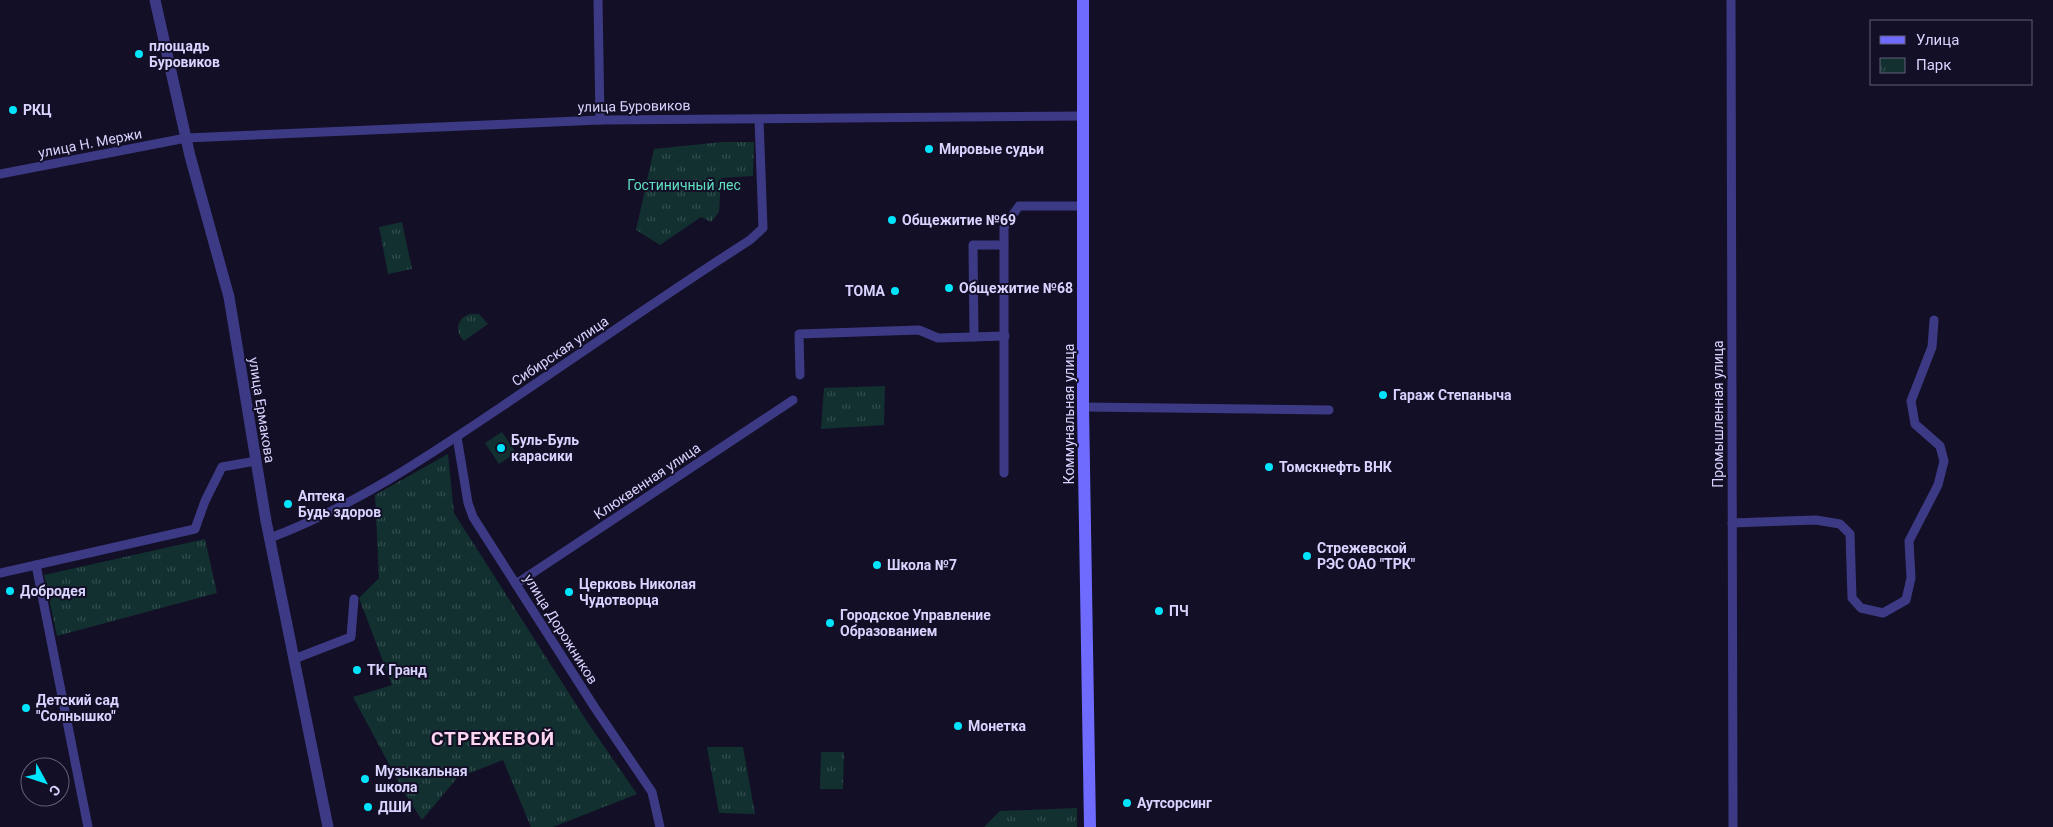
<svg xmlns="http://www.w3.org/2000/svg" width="2053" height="827" font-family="Roboto,sans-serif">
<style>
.grass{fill:#12302f}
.park{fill:url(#park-tufts)}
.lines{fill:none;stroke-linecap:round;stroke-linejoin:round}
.minor{stroke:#3d3a85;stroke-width:9}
.tertiary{stroke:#3d3a85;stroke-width:11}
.secondary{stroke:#6f6bff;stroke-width:12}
.poi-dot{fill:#00e5ff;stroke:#130f26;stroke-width:2}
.labels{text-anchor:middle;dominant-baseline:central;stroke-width:4;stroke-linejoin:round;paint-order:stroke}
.poi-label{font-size:14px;font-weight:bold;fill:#d9d4ff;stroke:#130f26;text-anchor:start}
.street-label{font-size:14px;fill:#d9d4ff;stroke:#130f26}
.park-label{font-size:14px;fill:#5fe0c0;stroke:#130f26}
.district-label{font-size:19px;font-weight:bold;letter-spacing:1px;fill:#ffd6f0;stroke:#130f26}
</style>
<defs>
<pattern id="park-tufts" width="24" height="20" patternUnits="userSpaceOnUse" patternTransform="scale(1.25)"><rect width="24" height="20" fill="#12302f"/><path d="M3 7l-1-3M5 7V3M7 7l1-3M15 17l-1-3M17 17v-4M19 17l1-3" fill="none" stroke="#344d4e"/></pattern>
</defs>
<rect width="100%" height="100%" fill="#130f26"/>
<polygon class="grass" points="502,432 516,453 499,464 485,443"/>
<g class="park">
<polygon points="722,142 754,142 753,176 721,178 719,212 711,222 701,217 660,245 636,230 654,149"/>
<polygon points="402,222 412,269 388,274 379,227"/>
<path d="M 470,314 L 479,314 L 488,324 L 464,341 C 454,331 457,318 470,314 Z"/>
<polygon points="885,386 884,425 821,429 824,388"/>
<polygon points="448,454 454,513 588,723 637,794 553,827 531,827 503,760 457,778 422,820 405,794 353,697 392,685 359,598 379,578 375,495"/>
<polygon points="205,539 217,593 57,636 44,575"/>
<polygon points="707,747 743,747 755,814 719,813"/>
<polygon points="821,752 844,752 843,789 820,789"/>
<polygon points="1077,808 1077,827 984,827 1000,811"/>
</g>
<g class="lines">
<g class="minor">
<polyline points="598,0 600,120"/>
<polyline points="1731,0 1733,827"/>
<polyline points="0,174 186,138 600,120 1084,116"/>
<polyline points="974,337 973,245 1004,245"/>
<polyline points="800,375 799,334 919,330 938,338 1005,336"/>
<polyline points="1083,407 1329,410"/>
<polyline points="457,437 468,503 473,517 595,708 652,792 660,827"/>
<polyline points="1004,473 1004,227 1019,206 1083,206"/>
<polyline points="1732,523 1816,520 1840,524 1850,534 1852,598 1861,608 1883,613 1906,600 1911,578 1909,541 1938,485 1944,461 1940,446 1915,424 1911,401 1932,347 1934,320"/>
<path d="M 270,538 C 355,506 430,455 504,405 C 586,350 667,293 750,240 L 763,228 L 759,119"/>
<polyline points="36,565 88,827"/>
<polyline points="0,573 195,529 205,501 222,467 256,461"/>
<polyline points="516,584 793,400"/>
<polyline points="294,659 351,637 354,599"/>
</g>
<polyline class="tertiary" points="155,0 190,156 229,297 266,521 328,827"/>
<polyline class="secondary" points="1083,0 1083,407 1090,827"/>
</g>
<g class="poi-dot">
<circle cx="139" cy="54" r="5"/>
<circle cx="13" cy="110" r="5"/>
<circle cx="929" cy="149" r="5"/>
<circle cx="892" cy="220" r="5"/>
<circle cx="949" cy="288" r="5"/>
<circle cx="895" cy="291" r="5"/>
<circle cx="1383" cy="395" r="5"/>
<circle cx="501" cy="448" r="5"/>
<circle cx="1269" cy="467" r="5"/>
<circle cx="288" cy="504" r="5"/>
<circle cx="1307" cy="556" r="5"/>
<circle cx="877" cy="565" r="5"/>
<circle cx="10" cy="591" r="5"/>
<circle cx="569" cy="592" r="5"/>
<circle cx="1159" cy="611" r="5"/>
<circle cx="830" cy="623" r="5"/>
<circle cx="357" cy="670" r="5"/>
<circle cx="26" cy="708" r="5"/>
<circle cx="958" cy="726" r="5"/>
<circle cx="365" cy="779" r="5"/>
<circle cx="1127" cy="803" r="5"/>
<circle cx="368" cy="807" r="5"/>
</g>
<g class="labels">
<g class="poi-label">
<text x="149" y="46">площадь<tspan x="149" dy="16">Буровиков</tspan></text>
<text x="23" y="110">РКЦ</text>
<text x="939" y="149">Мировые судьи</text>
<text x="902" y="220">Общежитие №69</text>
<text x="959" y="288">Общежитие №68</text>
<text x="885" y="291" text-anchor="end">ТОМА</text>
<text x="1393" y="395">Гараж Степаныча</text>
<text x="511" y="440">Буль-Буль<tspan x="511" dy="16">карасики</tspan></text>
<text x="1279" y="467">Томскнефть ВНК</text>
<text x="298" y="496">Аптека<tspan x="298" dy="16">Будь здоров</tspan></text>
<text x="1317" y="548">Стрежевской<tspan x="1317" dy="16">РЭС ОАО "ТРК"</tspan></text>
<text x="887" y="565">Школа №7</text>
<text x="579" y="584">Церковь Николая<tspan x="579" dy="16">Чудотворца</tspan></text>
<text x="20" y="591">Добродея</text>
<text x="1169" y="611">ПЧ</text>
<text x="840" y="615">Городское Управление<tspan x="840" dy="16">Образованием</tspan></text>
<text x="367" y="670">ТК Гранд</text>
<text x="36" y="700">Детский сад<tspan x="36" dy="16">"Солнышко"</tspan></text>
<text x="968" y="726">Монетка</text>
<text x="375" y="771">Музыкальная<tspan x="375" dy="16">школа</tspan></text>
<text x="1137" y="803">Аутсорсинг</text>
<text x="378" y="807">ДШИ</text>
</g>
<g class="street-label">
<text transform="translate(634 106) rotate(-1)">улица Буровиков</text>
<text transform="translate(90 143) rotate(-11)">улица Н. Мержи</text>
<text transform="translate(560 351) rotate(-34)">Сибирская улица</text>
<text transform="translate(262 410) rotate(81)">улица Ермакова</text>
<text transform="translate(1069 414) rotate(-90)">Коммунальная улица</text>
<text transform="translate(1718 414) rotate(-90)">Промышленная улица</text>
<text transform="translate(647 481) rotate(-34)">Клюквенная улица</text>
<text transform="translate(561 629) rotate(58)">улица Дорожников</text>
</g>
<g class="park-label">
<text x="684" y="185">Гостиничный лес</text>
</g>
<g class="district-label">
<text x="493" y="738">СТРЕЖЕВОЙ</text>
</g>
</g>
<rect x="1870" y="20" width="162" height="65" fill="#130f26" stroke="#625e7d"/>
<rect x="1880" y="36" width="25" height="8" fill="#6f6bff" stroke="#625e7d"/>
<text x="1916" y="45" font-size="15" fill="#d9d4ff">Улица</text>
<rect x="1880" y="58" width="25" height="15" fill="url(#park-tufts)" stroke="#625e7d"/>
<text x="1916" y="70" font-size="15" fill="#d9d4ff">Парк</text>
<g transform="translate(45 782) rotate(130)"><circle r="24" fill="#130f26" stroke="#625e7d"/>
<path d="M0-4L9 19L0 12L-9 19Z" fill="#00e5ff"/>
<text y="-8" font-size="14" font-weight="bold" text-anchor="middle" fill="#d9d4ff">С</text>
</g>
</svg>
